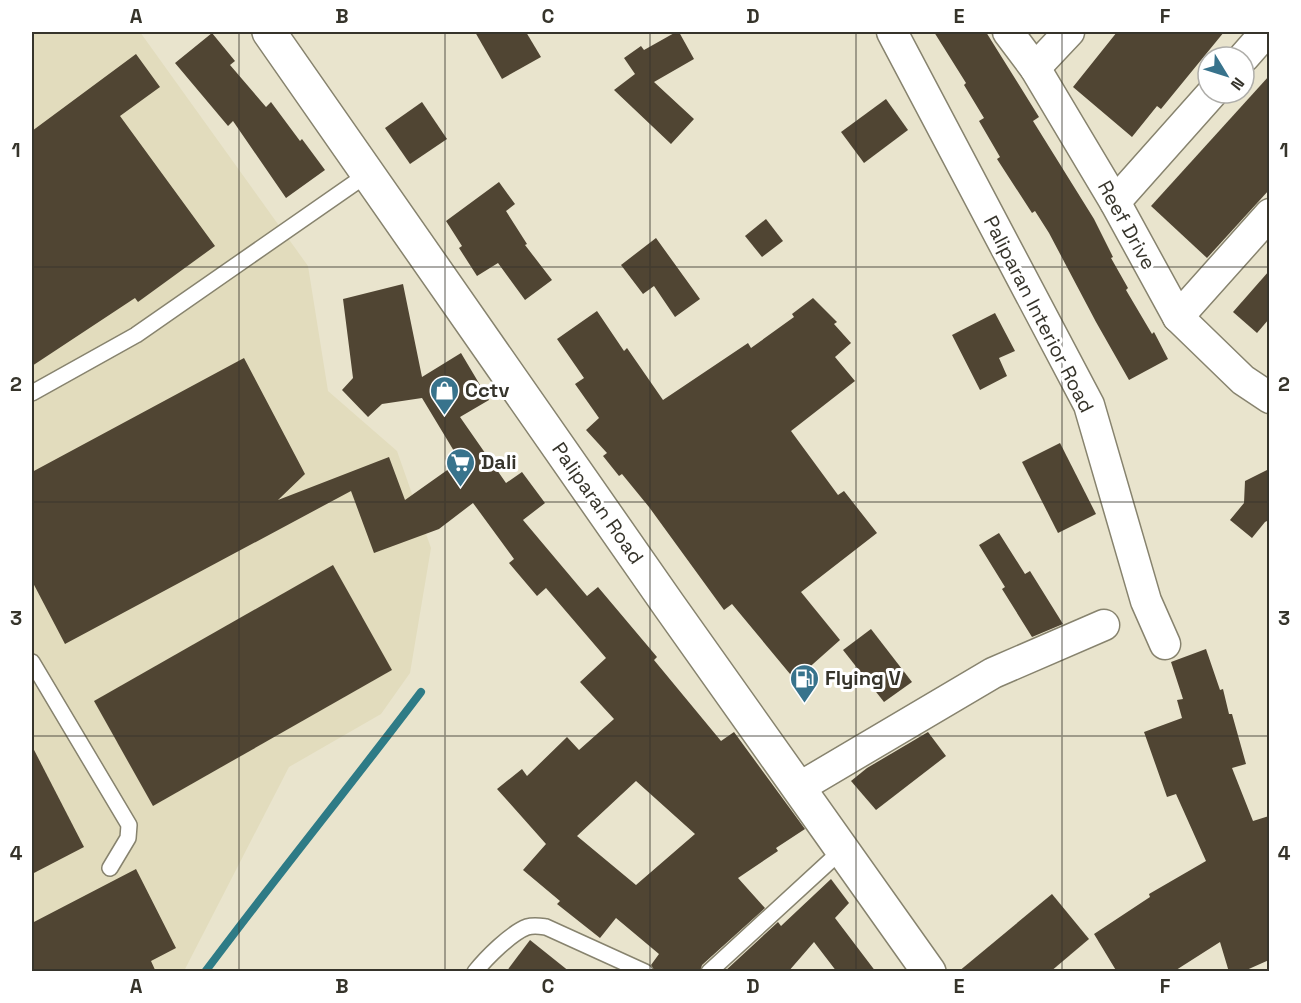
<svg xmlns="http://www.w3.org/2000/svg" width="1301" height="1003" font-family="'Space Grotesk',sans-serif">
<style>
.built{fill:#e2dcbd}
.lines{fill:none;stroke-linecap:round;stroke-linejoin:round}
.stream{stroke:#2e7b86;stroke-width:8}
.building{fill:#504533;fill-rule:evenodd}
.lane-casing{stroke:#87836e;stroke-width:18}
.street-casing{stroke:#87836e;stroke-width:33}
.primary-casing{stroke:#87836e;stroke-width:36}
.lane{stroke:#fff;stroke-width:15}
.street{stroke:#fff;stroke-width:30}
.primary{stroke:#fff;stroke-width:33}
.grid{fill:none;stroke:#36342b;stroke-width:1.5;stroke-opacity:0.55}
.labels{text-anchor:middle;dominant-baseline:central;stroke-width:6;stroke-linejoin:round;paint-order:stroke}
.street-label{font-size:20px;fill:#36342b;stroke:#fff}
.poi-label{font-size:20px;font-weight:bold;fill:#36342b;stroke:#fff;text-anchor:start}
.neatline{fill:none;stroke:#36342b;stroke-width:2}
.grid-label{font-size:20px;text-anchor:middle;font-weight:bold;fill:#36342b}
</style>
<rect width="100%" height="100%" fill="#e9e4cd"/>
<polygon class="built" points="32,32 140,32 308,266 328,391 397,451 431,548 410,673 381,714 289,767 184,971 32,971"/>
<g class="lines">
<path class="stream" d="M 205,972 C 276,877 350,786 421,692"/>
</g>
<g class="building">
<polygon points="475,32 526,32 541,57 502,79"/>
<polygon points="676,32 679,32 694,59 654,82 694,119 671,144 614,90 635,74 624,58 641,46 644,50"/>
<polygon points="934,32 986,32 1039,117 1033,121 1094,219 1113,257 1111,258 1128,288 1126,290 1152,334 1154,332 1168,359 1129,380 1096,322 1049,233 1035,211 1032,213 997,159 1000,157 979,121 984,118 964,85 966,83"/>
<polygon points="1117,32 1224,32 1161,109 1157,106 1132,137 1073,87"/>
<polygon points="212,33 235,61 230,65 266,107 271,102 300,141 302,139 325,170 286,198 233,121 228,126 175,63"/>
<polygon points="136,54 160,87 120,116 215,246 138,302 135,298 32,366 32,131"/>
<polygon points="1269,76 1269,190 1207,258 1151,206"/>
<polygon points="886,99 908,130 864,163 841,132"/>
<polygon points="422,102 447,139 410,164 385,128"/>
<polygon points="499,182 515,204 506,211 527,244 525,245 552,280 525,300 498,263 477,276 459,248 462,246 446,221"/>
<polygon points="766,219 783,241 762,257 745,236"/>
<polygon points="656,238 700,299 675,317 654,286 643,294 621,265"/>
<polygon points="1269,271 1269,319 1257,333 1233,312"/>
<path d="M 403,284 L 422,377 L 461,353 L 489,400 L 460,417 L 506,483 L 522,472 L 545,503 L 523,520 L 587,596 L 598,587 L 657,657 L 654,660 L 721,741 L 734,732 L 805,829 L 776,848 L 778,851 L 738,878 L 765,908 L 702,965 L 700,972 L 655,972 L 651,965 L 659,954 L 616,918 L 600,938 L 557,904 L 560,901 L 523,870 L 546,844 L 497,789 L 522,769 L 527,776 L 567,737 L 579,750 L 614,719 L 580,682 L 606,658 L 546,588 L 537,596 L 509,563 L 514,559 L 473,503 L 439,529 L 374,553 L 351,491 L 65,644 L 32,581 L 32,472 L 244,358 L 305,474 L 278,500 L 389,457 L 405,500 L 460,461 L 422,398 L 382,404 L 368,417 L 342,390 L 353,378 L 343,299 ZM 636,781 L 695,834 L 636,885 L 577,836 Z"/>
<polygon points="813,298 837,322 834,324 851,343 835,357 855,381 791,431 838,495 844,491 877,533 801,592 840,640 795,680 732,604 724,610 649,507 622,474 619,476 603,456 607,453 586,430 599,418 575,384 584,378 557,339 597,311 624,351 627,348 663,400 748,343 751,348 794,317 792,314"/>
<polygon points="995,313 1015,351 999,358 1007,376 980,390 952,335"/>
<polygon points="1060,443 1096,514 1058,533 1022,462"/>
<polygon points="1269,469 1269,520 1265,522 1252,538 1230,520 1244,503 1245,481"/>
<polygon points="999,533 1025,574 1030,571 1063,624 1032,637 1002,589 1005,587 979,545"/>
<polygon points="333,565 392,670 153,806 94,701"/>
<polygon points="871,629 912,682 884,702 843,650"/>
<polygon points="1206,649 1220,690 1223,689 1229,714 1232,714 1246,764 1232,768 1253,821 1269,816 1269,960 1242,972 1229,972 1220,942 1173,972 1117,972 1094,934 1150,897 1149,894 1206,861 1176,794 1167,797 1144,732 1182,718 1177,700 1183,699 1171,662"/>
<polygon points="928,732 946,756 876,810 851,781 867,768"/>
<polygon points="32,746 84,847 32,874"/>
<polygon points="136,869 176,948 151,961 156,972 32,972 32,923"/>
<polygon points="831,879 849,903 835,918 876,972 837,972 814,942 788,972 724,972 778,922 781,926"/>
<polygon points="1052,894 1089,939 1050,972 958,972"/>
<polygon points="530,940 570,972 506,972"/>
</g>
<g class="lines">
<defs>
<g id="lane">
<polyline points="32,393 136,335 369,173"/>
<polyline points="32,662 129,825 128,838 110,868"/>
<path d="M 475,972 C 486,958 511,933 527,927 C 534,925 539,926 546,927 L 645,972"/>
<polyline points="709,972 843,849"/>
</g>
<g id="street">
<polyline points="892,32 1089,405 1146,601 1165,644"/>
<polyline points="1008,32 1035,68 1115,202 1178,317 1243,380 1270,398"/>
<polyline points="1244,57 1266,32"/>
<polyline points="1035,68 1069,32"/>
<polyline points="1115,202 1212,93"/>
<polyline points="1178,317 1270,214"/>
<polyline points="800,787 993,673 1104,625"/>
</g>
<polyline id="primary" points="269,32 668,604 929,972"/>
</defs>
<use href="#lane" class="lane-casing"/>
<use href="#street" class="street-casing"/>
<use href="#primary" class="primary-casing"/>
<use href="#lane" class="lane"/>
<use href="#street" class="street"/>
<use href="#primary" class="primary"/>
</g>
<path class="grid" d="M 239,32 L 239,972M 445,32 L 445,972M 650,32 L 650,972M 856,32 L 856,972M 1062,32 L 1062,972M 32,267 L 1270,267M 32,502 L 1270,502M 32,736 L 1270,736"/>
<defs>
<symbol id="shop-pin" viewBox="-11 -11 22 30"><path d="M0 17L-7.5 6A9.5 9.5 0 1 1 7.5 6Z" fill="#38738c" stroke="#fff"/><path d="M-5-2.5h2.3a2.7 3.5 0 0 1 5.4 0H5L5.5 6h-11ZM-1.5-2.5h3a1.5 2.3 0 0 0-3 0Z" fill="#fff"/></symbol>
<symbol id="supermarket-pin" viewBox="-11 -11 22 30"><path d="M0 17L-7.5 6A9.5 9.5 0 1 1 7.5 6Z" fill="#38738c" stroke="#fff"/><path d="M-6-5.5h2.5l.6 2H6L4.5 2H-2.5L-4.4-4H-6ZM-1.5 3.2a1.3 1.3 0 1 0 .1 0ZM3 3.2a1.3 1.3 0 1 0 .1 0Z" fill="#fff"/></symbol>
<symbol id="fuel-pin" viewBox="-11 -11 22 30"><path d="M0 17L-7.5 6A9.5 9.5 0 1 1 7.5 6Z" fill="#38738c" stroke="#fff"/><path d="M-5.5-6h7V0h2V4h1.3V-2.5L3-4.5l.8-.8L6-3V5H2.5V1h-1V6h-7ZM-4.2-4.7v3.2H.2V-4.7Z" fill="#fff"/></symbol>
</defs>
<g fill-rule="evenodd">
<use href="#shop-pin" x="428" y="374" width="33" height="45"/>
<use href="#supermarket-pin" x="444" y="446" width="33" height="45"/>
<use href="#fuel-pin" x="788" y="662" width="33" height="45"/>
</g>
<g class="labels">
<g class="street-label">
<text transform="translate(1127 225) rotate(61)">Reef Drive</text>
<text transform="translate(1039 314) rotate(63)">Paliparan Interior Road</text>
<text transform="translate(598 503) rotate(55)">Paliparan Road</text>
</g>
<g class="poi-label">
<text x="465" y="390">Cctv</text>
<text x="481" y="462">Dali</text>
<text x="825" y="678">Flying V</text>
</g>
</g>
<rect width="1301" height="1003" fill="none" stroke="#ffffff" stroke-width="66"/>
<g transform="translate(1226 75) rotate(128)"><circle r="28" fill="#ffffff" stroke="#afaeaa" stroke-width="1.5"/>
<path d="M0-4.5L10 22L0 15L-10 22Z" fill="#38738c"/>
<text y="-9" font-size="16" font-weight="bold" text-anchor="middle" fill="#36342b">N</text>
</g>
<rect x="33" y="33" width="1235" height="937" class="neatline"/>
<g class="grid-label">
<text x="136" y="23">A</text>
<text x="342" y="23">B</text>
<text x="548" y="23">C</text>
<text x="753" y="23">D</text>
<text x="959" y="23">E</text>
<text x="1165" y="23">F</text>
<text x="16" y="157">1</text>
<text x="1284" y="157">1</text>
<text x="16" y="391">2</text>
<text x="1284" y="391">2</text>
<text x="16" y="625">3</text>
<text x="1284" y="625">3</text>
<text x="16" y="860">4</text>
<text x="1284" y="860">4</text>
<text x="136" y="993">A</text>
<text x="342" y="993">B</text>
<text x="548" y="993">C</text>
<text x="753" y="993">D</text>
<text x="959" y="993">E</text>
<text x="1165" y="993">F</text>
</g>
</svg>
